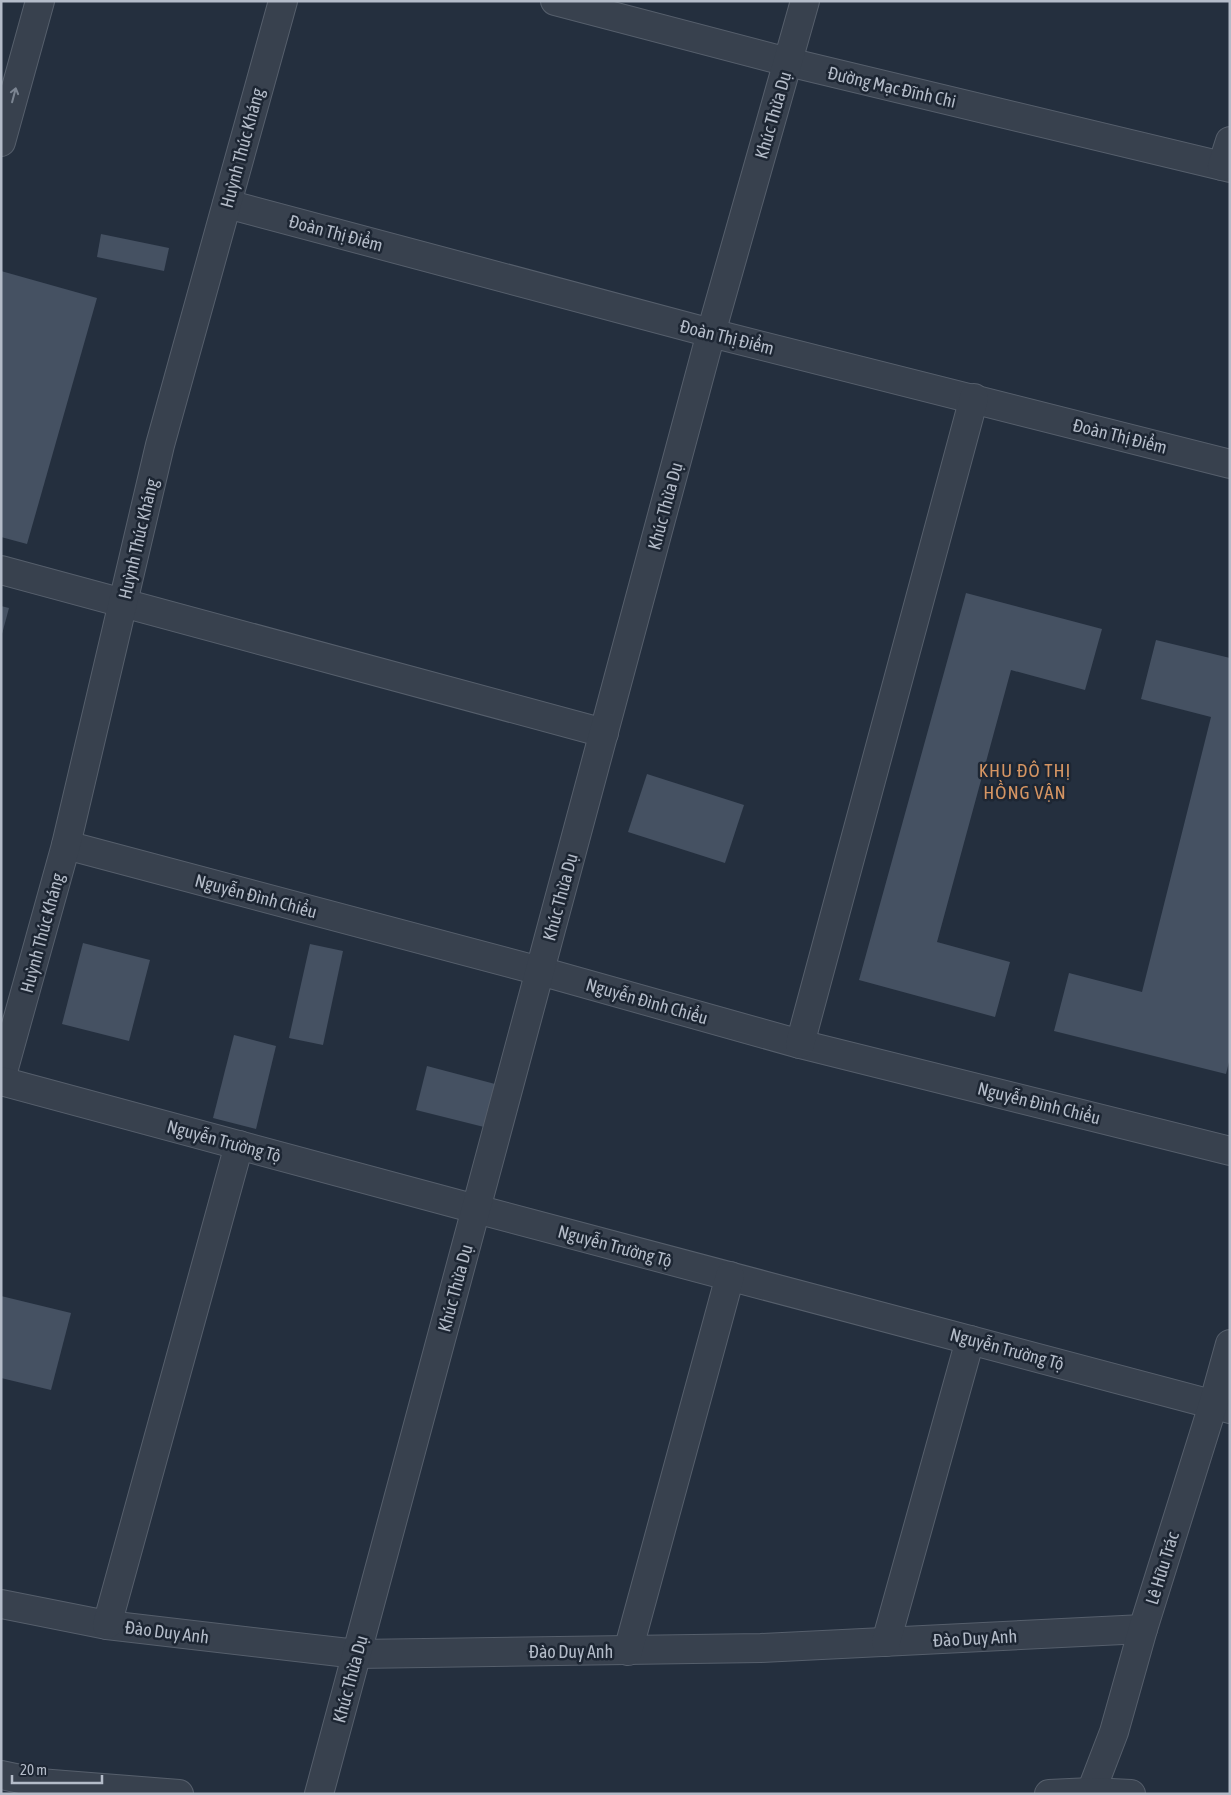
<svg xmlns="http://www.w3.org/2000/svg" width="1231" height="1795" font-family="'Asap Condensed',sans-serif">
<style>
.building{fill:#455162}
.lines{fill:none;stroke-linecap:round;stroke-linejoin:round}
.minor-casing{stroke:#565f6c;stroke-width:30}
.minor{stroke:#38414e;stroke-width:28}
.oneway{stroke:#7c8592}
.labels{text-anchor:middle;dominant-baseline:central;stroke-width:5;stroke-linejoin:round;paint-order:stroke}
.street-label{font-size:18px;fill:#b4bcc9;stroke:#1d2633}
.neighbourhood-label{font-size:19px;letter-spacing:1px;fill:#d59563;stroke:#1d2633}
</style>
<rect width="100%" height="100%" fill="#242f3e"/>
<g class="building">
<polygon points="101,234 169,248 164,271 97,257"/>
<polygon points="1,271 97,298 27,544 1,537"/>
<polygon points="966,593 1102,629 1085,690 1011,670 937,942 1010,962 995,1017 859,980"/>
<polygon points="1,606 9,608 2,634 1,634"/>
<polygon points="1156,640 1230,658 1230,1058 1226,1074 1054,1031 1069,973 1142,992 1211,717 1141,699"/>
<polygon points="647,774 744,805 725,863 628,832"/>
<polygon points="83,943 150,960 129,1041 62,1024"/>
<polygon points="310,944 343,951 323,1045 289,1038"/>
<polygon points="234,1035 276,1046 256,1129 213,1118"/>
<polygon points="427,1066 495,1084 484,1127 416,1110"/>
<polygon points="1,1296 71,1313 51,1390 1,1378"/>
</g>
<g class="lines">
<defs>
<g id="minor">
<polyline points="555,1 788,62 1230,168"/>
<polyline points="1,142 40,1"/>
<polyline points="1222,166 1230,141"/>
<polyline points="227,204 711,333 1230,464"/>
<polyline points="1,570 604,733"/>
<polyline points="66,845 540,971 800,1044 1230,1151"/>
<polyline points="800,1044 974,398"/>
<polyline points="1,1079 66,845 160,445 283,1"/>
<polyline points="1,1081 476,1209 1230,1409"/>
<polyline points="1,1604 107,1625 357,1654 761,1648 1143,1629"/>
<polyline points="107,1625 239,1145"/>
<polyline points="886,1642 970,1340"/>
<polyline points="628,1651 730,1276"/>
<polyline points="1,1775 39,1783 179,1794"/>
<polyline points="1091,1792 1114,1732 1143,1629 1213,1405 1230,1344"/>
<polyline points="319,1794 711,333 805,1"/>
<polyline points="1049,1794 1091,1792 1131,1794"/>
</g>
</defs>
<use href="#minor" class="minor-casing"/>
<use href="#minor" class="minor"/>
</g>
<defs><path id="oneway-shaft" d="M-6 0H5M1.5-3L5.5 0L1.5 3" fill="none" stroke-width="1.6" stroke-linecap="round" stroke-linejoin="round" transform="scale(1.25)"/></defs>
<use class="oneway" href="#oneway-shaft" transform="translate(14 95) rotate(-75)"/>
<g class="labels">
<g class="street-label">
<text transform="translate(892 87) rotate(13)">Đường Mạc Đĩnh Chi</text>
<text transform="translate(773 115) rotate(-74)">Khúc Thừa Dụ</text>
<text transform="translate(242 148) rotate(-75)">Huỳnh Thúc Kháng</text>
<text transform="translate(336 233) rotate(15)">Đoàn Thị Điểm</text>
<text transform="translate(727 337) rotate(14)">Đoàn Thị Điểm</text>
<text transform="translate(1120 436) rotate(14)">Đoàn Thị Điểm</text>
<text transform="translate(665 506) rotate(-75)">Khúc Thừa Dụ</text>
<text transform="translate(138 539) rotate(-77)">Huỳnh Thúc Kháng</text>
<text transform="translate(256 896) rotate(15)">Nguyễn Đình Chiểu</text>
<text transform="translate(560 897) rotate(-75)">Khúc Thừa Dụ</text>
<text transform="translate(42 933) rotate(-75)">Huỳnh Thúc Kháng</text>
<text transform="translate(647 1001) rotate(16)">Nguyễn Đình Chiểu</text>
<text transform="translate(1039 1103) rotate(14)">Nguyễn Đình Chiểu</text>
<text transform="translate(224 1141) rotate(15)">Nguyễn Trường Tộ</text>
<text transform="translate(615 1246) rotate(15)">Nguyễn Trường Tộ</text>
<text transform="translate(455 1288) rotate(-75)">Khúc Thừa Dụ</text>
<text transform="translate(1007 1349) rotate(15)">Nguyễn Trường Tộ</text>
<text transform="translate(1162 1568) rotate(-73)">Lê Hữu Trác</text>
<text transform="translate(167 1632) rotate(7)">Đào Duy Anh</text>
<text transform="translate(975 1638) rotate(-3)">Đào Duy Anh</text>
<text x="571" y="1651">Đào Duy Anh</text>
<text transform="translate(350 1679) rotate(-75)">Khúc Thừa Dụ</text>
</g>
<g class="neighbourhood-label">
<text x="1025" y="770">KHU ĐÔ THỊ<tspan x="1025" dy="22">HỒNG VẬN</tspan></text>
</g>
</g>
<rect width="1231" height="1795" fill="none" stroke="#b4bcc9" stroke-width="5"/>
<path d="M12 1775v8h90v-8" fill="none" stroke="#b4bcc9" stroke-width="2.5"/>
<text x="20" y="1775" font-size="15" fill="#b4bcc9" stroke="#1d2633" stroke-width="4" paint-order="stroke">20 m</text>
</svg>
